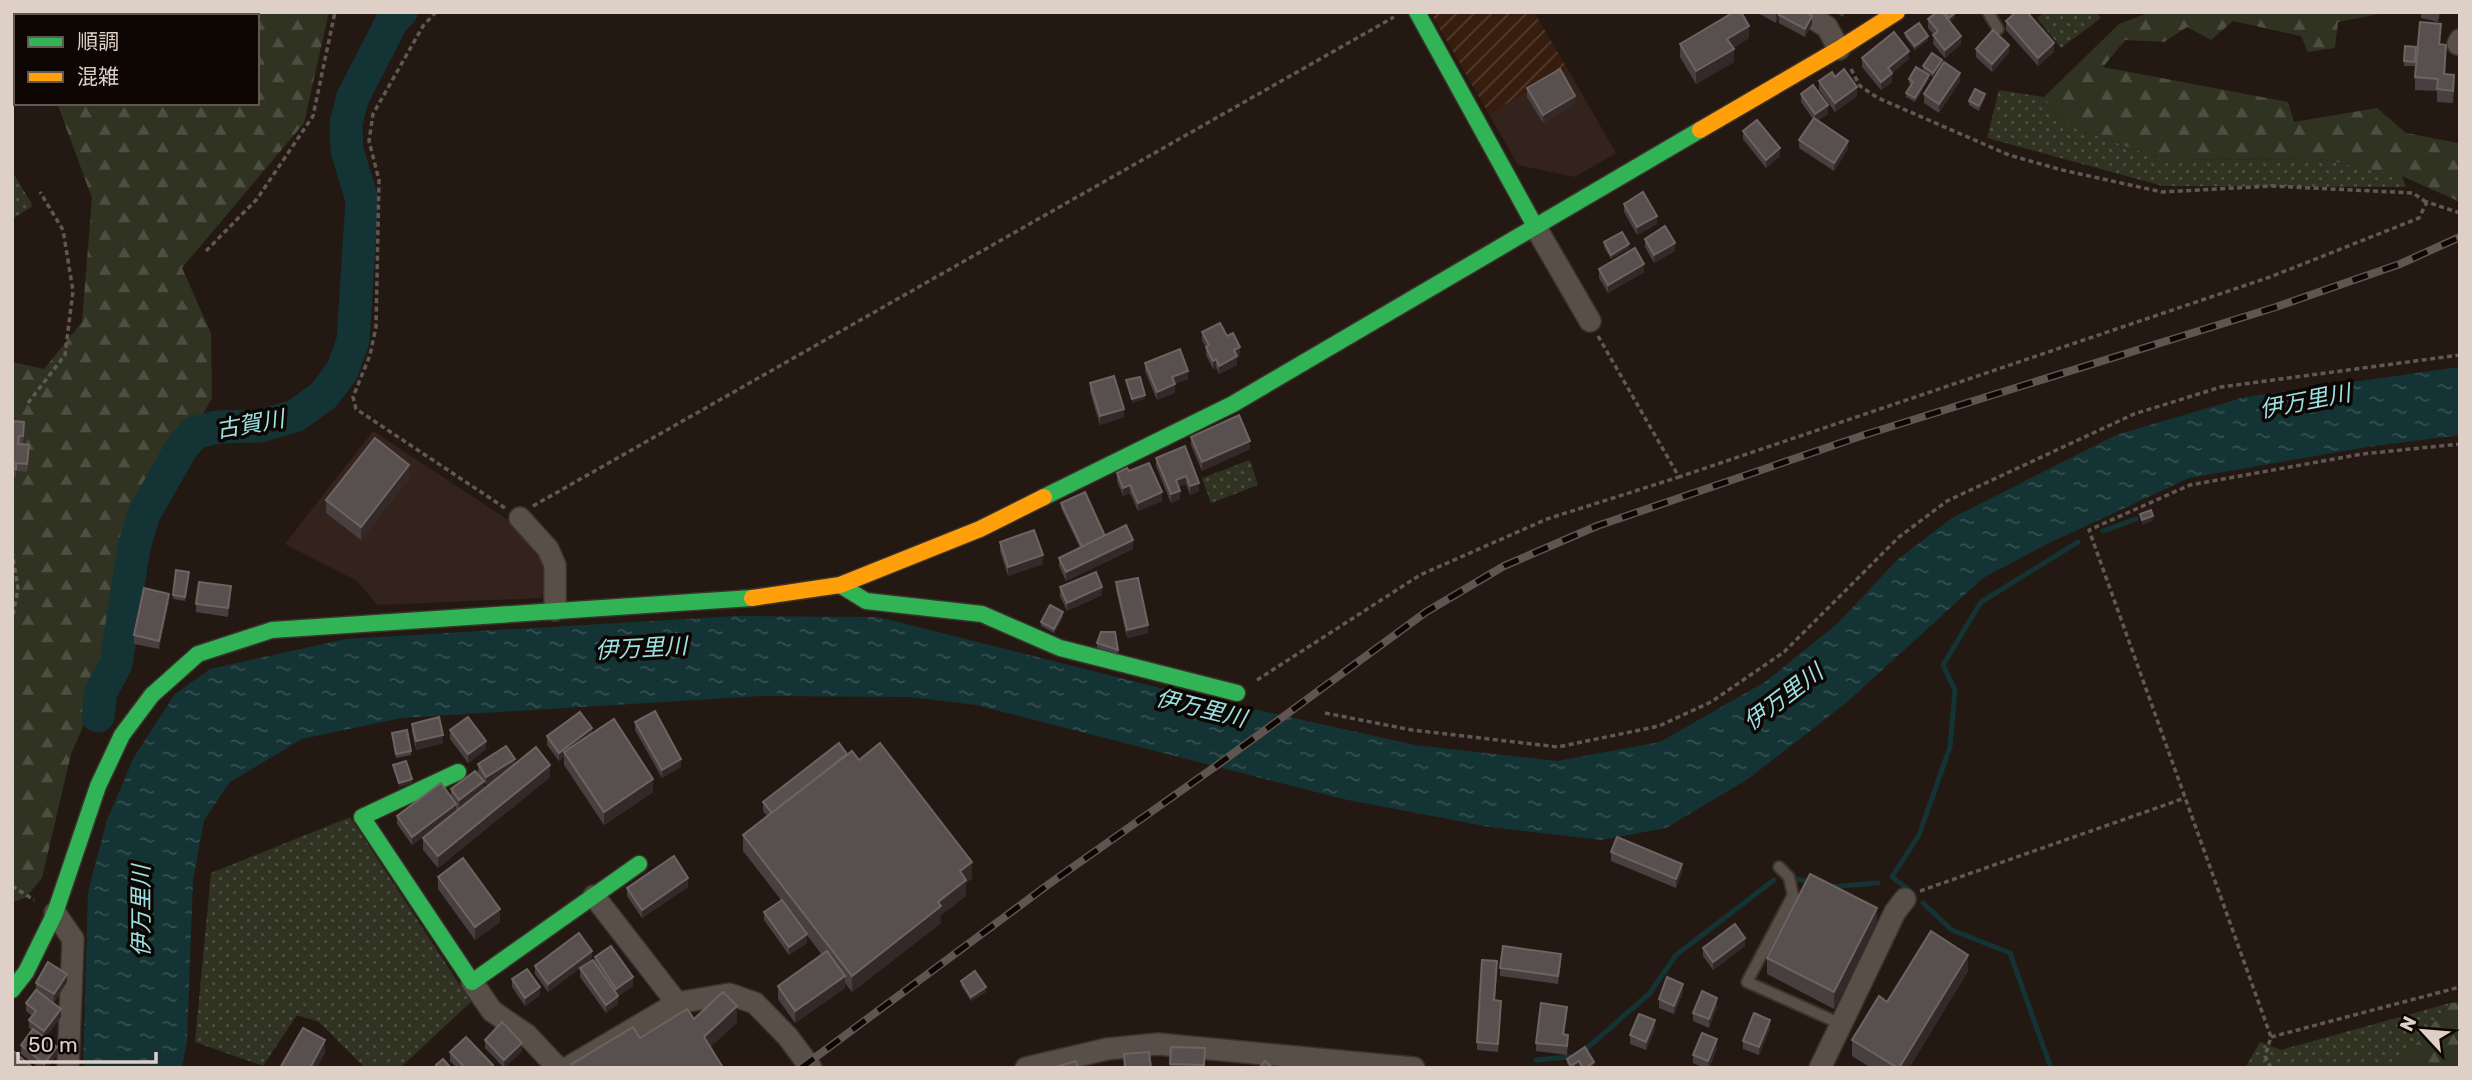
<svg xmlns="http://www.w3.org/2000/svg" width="2472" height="1080" font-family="Rubik,'Noto Sans JP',sans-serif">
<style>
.commercial{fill:#34231d}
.industrial{fill:url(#industrial-furrows)}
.grass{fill:url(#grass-dots)}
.forest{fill:url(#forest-firs)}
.water{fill:url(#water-ripples)}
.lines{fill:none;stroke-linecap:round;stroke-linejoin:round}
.stream{stroke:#143334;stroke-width:5}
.river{stroke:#143334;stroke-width:33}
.lane-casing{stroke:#3c332d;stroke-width:14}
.street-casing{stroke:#3c332d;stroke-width:24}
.fast-casing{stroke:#3c332d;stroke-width:19}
.slow-casing{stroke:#3c332d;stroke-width:19}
.path{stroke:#605953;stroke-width:3.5;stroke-dasharray:5 3.5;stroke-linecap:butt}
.lane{stroke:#594f49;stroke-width:10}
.street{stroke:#594f49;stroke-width:21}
.fast{stroke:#30b455;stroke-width:16}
.slow{stroke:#ff9f0a;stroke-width:16}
.rail-casing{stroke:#605550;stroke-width:8}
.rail{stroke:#0e0602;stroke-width:5;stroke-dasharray:16;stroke-linecap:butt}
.wall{fill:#473f40}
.shaded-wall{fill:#322928}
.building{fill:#584f4f;stroke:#6d6362;stroke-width:2}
.labels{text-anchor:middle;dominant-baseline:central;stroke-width:7;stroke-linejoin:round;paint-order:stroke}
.water-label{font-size:23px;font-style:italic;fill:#9be2e5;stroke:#0e0602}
</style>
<defs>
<pattern id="industrial-furrows" width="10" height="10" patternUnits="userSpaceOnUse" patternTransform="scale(1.75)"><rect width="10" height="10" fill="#361d0d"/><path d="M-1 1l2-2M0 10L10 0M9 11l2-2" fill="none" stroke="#533d2f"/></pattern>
<pattern id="grass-dots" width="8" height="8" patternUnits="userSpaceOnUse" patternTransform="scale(1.75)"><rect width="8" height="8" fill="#303222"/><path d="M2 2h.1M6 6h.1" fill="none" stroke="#4e4f41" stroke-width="1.8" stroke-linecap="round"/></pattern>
<pattern id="forest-firs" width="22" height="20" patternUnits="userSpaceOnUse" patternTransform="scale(1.75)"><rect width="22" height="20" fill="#303222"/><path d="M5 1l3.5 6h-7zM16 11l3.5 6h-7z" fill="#4e4f41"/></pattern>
<pattern id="water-ripples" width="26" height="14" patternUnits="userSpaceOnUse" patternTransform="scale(1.75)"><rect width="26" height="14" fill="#143334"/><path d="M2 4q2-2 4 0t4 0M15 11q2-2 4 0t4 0" fill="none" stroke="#365050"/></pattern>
</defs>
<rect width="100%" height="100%" fill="#241912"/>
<g class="commercial">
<polygon points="1567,68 1616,153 1575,177 1518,165 1489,114"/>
<polygon points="373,431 517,526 549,565 542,598 378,605 357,581 285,544"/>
</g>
<polygon class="industrial" points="1430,12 1534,12 1567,68 1489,114"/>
<g class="grass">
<polygon points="2045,12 2096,12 2101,18 2061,48 2037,18"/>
<polygon points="1999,90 2044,97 2064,124 2164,160 2321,159 2402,176 2406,187 2163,186 1987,138"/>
<polygon points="12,171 33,206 12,219"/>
<polygon points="1250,460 1258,485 1211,503 1202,478"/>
<polygon points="350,817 471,1002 400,1068 365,1068 319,1022 297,1015 263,1066 195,1042 211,873"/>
<polygon points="2450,1003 2396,1068 2245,1068 2260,1042 2281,1050"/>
</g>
<g class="forest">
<polygon points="37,12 329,12 304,123 182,268 211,333 212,398 132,540 110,666 71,754 42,878 25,898 12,902 12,362 44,369 82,322 92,198 57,103 257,103 257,16 35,16"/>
<polygon points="2151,12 2389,12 2338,22 2335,48 2308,52 2301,36 2233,21 2211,40 2187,27 2164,42 2125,40 2103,67 2288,102 2294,122 2377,108 2406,133 2458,143 2460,202 2402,176 2321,159 2164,160 2064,124 2044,97 2119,24"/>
<polygon points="2460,1002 2460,1068 2396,1068 2450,1003"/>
</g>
<polygon class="water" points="2460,367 2460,435 2367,447 2189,478 2047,544 1983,578 1846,703 1748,779 1666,828 1601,840 1490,827 1343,799 976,705 911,697 761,696 401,718 302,739 230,782 204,820 193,881 187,1040 182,1068 83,1068 88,892 107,820 134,757 175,694 210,669 346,639 737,616 878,617 1168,690 1415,745 1557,761 1660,742 1765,682 1838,623 1897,560 1952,518 2116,435 2245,397"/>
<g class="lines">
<g class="stream">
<polyline points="2103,531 2136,519"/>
<polyline points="1798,879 1813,883"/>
<polyline points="1829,887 1878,883"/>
<polyline points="1909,890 1892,877 1919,835 1950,747 1955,690 1943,665 1981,602 2078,542"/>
<polyline points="1923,903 1952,930 2010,953 2051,1068"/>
<polyline points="1536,1060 1578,1056 1650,993 1676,955 1774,880"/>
</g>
<polyline class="river" points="98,716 101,692 116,664 134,547 144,514 181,449 194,433 217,427 260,426 295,416 324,395 342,371 353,341 362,200 347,150 346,124 352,99 392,21 401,12"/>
<defs>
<g id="lane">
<polyline points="1988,12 1998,29"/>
<polyline points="1779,867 1789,877 1793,895 1747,982 1841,1024"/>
</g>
<g id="street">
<polyline points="1803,12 1827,27 1839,49"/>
<polyline points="2458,44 2460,40"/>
<polyline points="1535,226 1590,321"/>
<polyline points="520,518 548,549 555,565 555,610"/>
<polyline points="594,896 677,1003"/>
<polyline points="55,913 73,939 68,1068"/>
<polyline points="472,982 492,1011 527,1035 558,1068"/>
<polyline points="567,1068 677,1003 729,994 755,1003 788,1037 811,1068"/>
<polyline points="1026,1068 1107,1049 1158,1044 1414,1068"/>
<polyline points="1820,1068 1895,912 1905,899"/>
</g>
<g id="fast">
<polyline points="1417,12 1535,226"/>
<polyline points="1044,497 1233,404 1700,130"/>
<polyline points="840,585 866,601 982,614 1060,648 1237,693"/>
<polyline points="458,772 362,817 472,982 639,864"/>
<polyline points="12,990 26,972 55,913 98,786 122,735 152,695 198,654 272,630 752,598"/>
</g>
<g id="slow">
<polyline points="1700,130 1839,49 1897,12"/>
<polyline points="752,598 840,585 980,529 1044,497"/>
</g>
</defs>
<use href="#lane" class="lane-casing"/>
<use href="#street" class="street-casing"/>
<use href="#fast" class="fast-casing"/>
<use href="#slow" class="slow-casing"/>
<g class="path">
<polyline points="436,12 423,26 373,114 369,141 379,180 376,327 370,355 353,397 356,409 505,508"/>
<polyline points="1851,69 1860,86 1878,98 2009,155 2062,170 2162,192 2272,186 2413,193 2426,202"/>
<polyline points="206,251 257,199 313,116 335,12"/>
<polyline points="1598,336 1679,477 2270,277 2419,218 2427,202 2460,213"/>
<polyline points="28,403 65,355 73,291 63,230 40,192"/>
<polyline points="533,506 1394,17"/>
<polyline points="12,551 18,589 12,620"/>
<polyline points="1257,680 1420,575 1547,519 1679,477"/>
<polyline points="1325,713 1412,730 1558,747 1659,726 1711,702 1784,652 1899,537 1947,501 2134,414 2221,387 2460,355"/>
<polyline points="12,886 34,900"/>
<polyline points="1920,891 2185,798"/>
<polyline points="2271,1037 2460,987"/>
<polyline points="2271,1068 2265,1056 2271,1037 2089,530 2190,485 2362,454 2460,444"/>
</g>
<use href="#lane" class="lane"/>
<use href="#street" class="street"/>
<use href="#fast" class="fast"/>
<use href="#slow" class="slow"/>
<defs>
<polyline id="rail" points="801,1068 1049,884 1216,766 1426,612 1504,566 1597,526 1864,435 2276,307 2400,264 2460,237"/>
</defs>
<use href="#rail" class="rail-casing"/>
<use href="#rail" class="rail"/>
</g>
<g class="wall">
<polygon points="1756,12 1805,12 1812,24 1805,37 1779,23 1779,16 1776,23"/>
<polygon points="1835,12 1845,12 1843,17"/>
<polygon points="1937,12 1955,17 1950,22 1961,44 1945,58 1933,44 1934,35 1928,28 1928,19"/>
<polygon points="2421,12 2440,12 2438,22 2421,18"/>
<polygon points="2006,21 2054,52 2038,66 2006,30"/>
<polygon points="1905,33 1928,40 1915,50 1905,37"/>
<polygon points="2441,37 2440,44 2446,57 2445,75 2454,88 2453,103 2437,102 2437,91 2415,90 2415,77"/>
<polygon points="1749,38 1733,48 1734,62 1696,84 1680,57 1680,44"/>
<polygon points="2405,46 2416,47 2415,66 2404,66"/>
<polygon points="1976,49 2009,53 1992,72 1976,57"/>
<polygon points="1862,58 1909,59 1892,73 1892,82 1881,90 1862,67"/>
<polygon points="1942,64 1933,77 1923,70 1923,66"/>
<polygon points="1909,79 1929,79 1915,102 1906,97 1906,93 1911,85 1909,83"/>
<polygon points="1819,81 1857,96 1835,112 1819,90"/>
<polygon points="1960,81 1939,113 1924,103 1924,94"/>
<polygon points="1527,88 1575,104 1543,123 1527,97"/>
<polygon points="1801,94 1828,114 1818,120 1848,149 1834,171 1799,148 1799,140 1813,119 1801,102"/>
<polygon points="1985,98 1979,111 1969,105 1969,101"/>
<polygon points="1743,131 1780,156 1766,168 1743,139"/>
<polygon points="1624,204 1657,224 1637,235 1624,212"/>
<polygon points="1645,239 1675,251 1654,263 1645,247"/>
<polygon points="1604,242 1629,248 1611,259 1604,247"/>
<polygon points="1599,269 1644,272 1608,293 1599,278"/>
<polygon points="1202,332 1227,336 1240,355 1237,356 1237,365 1219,374 1216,368 1213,369 1206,355 1206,348 1202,340"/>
<polygon points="1145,363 1188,379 1175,384 1175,393 1157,400 1145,371"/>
<polygon points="1090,383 1124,417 1100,425 1090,392"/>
<polygon points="12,421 24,430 23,445 29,454 27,472 16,471 16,477 12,477"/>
<polygon points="1191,437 1250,449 1202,471 1191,445"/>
<polygon points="1185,446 1199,491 1190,495 1186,484 1178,487 1180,499 1171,503 1156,466 1156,458"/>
<polygon points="1129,471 1162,501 1138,511 1130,493 1123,496 1117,481 1117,473"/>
<polygon points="409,478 361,540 326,513 326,500"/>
<polygon points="1061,503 1105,536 1133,549 1066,581 1059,566 1059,558 1080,548 1061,508"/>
<polygon points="1000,542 1043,564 1008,576 1000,551"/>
<polygon points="189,576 185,601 173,599 173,595"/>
<polygon points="1116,582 1148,633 1127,638 1116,590"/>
<polygon points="1060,587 1102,595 1067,611 1060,596"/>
<polygon points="231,595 228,617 196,612 196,604"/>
<polygon points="169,602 159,649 134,644 134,635"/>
<polygon points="1063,617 1054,633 1041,626 1041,622"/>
<polygon points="1097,643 1118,650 1118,655 1097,648"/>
<polygon points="635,722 681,767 662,778 635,730"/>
<polygon points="412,724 443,743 416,750 412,732"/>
<polygon points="450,730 486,749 468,763 450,739"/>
<polygon points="392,733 411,751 411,755 396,758"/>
<polygon points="592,734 653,792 604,825 564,765 564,757 559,761 547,745 547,736"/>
<polygon points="847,754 859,760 972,878 966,883 966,896 941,915 941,923 852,992 845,983 845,988 795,1023 778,999 778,986 822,955 803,930 807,943 789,955 764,920 764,912 781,900 743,851 743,835 767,816 763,811 763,802"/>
<polygon points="478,764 515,764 550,777 438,868 423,850 423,838 434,829 412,845 397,824 397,816 451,797 451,789 484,789 496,779 486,785 478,772"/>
<polygon points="1611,852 1682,872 1676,888 1611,861"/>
<polygon points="438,877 500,922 475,940 438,889"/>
<polygon points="688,887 642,918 627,896 627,888"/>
<polygon points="1877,924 1834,1009 1767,974 1767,958"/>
<polygon points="1745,946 1713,970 1703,956 1703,948"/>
<polygon points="595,957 633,986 618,996 618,1004 606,1013 580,977 580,968 548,992 535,974 535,966 592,960 595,963"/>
<polygon points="1561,963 1558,984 1500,976 1500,968"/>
<polygon points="1497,969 1495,1000 1501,1009 1498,1052 1477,1050 1477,1042"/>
<polygon points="1968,971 1909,1068 1871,1068 1852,1056 1852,1040 1887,1002"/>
<polygon points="512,979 540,995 525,1006 512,987"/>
<polygon points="961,981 986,992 971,1001 961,985"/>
<polygon points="67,982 54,1002 44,996 61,1017 45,1038 57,1055 47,1068 39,1068 21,1054 21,1045 32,1030 29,1028 29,1020 32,1016 26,1011 26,1003 36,991 36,983"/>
<polygon points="1683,992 1674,1014 1659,1008 1659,999"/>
<polygon points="1717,1006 1709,1028 1693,1021 1693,1013"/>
<polygon points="1567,1015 1564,1035 1568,1043 1567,1055 1536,1051 1536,1043"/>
<polygon points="1770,1028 1759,1055 1743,1049 1743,1041"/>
<polygon points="1655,1029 1646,1050 1630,1044 1630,1035"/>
<polygon points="485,1040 522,1051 504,1068 485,1048"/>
<polygon points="1171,1047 1205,1048 1204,1068 1170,1068"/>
<polygon points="1717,1048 1709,1068 1704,1068 1693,1063 1693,1055"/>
<polygon points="450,1052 493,1068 457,1068 450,1061"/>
<polygon points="1567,1059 1594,1062 1594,1067 1592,1068 1581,1068 1579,1065 1575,1068 1570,1068 1567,1063"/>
</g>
<g class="shaded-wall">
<polygon points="1777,12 1782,12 1776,23 1776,15"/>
<polygon points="1955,13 1955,17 1949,23 1949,18"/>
<polygon points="1812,16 1812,24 1805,37 1805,29"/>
<polygon points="1749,26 1749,38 1727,51 1727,39"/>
<polygon points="1928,36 1928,40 1915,50 1915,46"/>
<polygon points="1961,36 1961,44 1945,58 1945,50"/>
<polygon points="2054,43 2054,52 2038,66 2038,58"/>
<polygon points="2009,45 2009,53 1992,72 1992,64"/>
<polygon points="1734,49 1734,62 1696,84 1696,71"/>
<polygon points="1909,51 1909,59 1888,76 1888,68"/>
<polygon points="1942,60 1942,64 1933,77 1933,73"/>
<polygon points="1892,73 1892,82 1881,90 1881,82"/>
<polygon points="1960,73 1960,81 1939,113 1939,104"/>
<polygon points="1929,75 1929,79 1915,102 1915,98"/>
<polygon points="1857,87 1857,96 1835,112 1835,103"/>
<polygon points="1985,94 1985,98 1979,111 1979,106"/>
<polygon points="1575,96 1575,104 1543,123 1543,115"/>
<polygon points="1828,105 1828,114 1815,123 1815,114"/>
<polygon points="1848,141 1848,149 1834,171 1834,163"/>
<polygon points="1780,148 1780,156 1766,168 1766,160"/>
<polygon points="1657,216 1657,224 1637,235 1637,227"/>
<polygon points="1675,243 1675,251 1654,263 1654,255"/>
<polygon points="1629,244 1629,248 1611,259 1611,255"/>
<polygon points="1644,264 1644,272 1608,293 1608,285"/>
<polygon points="1240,347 1240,355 1237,356 1237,365 1219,374 1219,366 1234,350"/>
<polygon points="1216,359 1216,368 1213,369 1213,361"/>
<polygon points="1188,371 1188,379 1173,385 1175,384 1175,393 1157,400 1157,392 1172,377"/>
<polygon points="1145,395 1145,399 1132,403 1132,399"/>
<polygon points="1124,409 1124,417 1100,425 1100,416"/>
<polygon points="1250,441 1250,449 1202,471 1202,462"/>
<polygon points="409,465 409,478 361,540 361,527"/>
<polygon points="1186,476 1186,484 1176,489 1176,480"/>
<polygon points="1199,483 1199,491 1190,495 1190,486"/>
<polygon points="1130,485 1130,493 1123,496 1123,488"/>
<polygon points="1180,491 1180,499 1171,503 1171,494"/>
<polygon points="1162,492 1162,501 1138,511 1138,503"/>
<polygon points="2153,516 2153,521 2142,525 2142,520"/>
<polygon points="1133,540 1133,549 1066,581 1066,572"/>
<polygon points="1043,555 1043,564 1008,576 1008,567"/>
<polygon points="231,586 231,595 228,617 228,608"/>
<polygon points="1102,587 1102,595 1067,611 1067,603"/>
<polygon points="169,594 169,602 159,649 159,641"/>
<polygon points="1063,612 1063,617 1054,633 1054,629"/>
<polygon points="1148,625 1148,633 1127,638 1127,630"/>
<polygon points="592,728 592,737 564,752 564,757 559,761 559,753"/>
<polygon points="443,735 443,743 416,750 416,741"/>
<polygon points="486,741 486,749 468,763 468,754"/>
<polygon points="515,759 515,767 486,785 486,777"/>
<polygon points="681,759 681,767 662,778 662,770"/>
<polygon points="550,765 550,777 438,868 438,856"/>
<polygon points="412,779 412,783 399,787 399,783"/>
<polygon points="653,779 653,792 604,825 604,812"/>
<polygon points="484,781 484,790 459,808 459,800"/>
<polygon points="456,804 456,813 412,845 412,837"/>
<polygon points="972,862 972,878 966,883 966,896 941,915 941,923 852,992 852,976 938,902 960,871"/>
<polygon points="1682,864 1682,872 1676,888 1676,879"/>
<polygon points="688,878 688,887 642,918 642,910"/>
<polygon points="1877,908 1877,924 1834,1009 1834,992"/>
<polygon points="500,909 500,922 475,940 475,927"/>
<polygon points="807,934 807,943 789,955 789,947"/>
<polygon points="1745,938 1745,946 1713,970 1713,962"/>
<polygon points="592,951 592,960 548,992 548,984"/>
<polygon points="1968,955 1968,971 1909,1068 1899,1068"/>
<polygon points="67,974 67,982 54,1002 54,994"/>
<polygon points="845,976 845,988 795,1023 795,1011"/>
<polygon points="633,977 633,986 618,996 618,1004 606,1013 606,1005 616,997 616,989"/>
<polygon points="1683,984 1683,992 1674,1014 1674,1006"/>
<polygon points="540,987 540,995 525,1006 525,998"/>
<polygon points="986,987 986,992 971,1001 971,997"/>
<polygon points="1717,998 1717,1006 1709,1028 1709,1019"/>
<polygon points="737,1006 737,1023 704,1053 704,1037"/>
<polygon points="61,1009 61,1017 44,1039 44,1031"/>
<polygon points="1655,1020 1655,1029 1646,1050 1646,1042"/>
<polygon points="1770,1020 1770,1028 1759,1055 1759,1047"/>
<polygon points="1717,1039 1717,1048 1708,1068 1708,1061"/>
<polygon points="325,1040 325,1053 317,1068 310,1068"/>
<polygon points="522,1043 522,1051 504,1068 504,1060"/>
<polygon points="57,1047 57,1055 47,1068 44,1068 44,1064"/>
<polygon points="1579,1061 1579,1065 1575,1068 1571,1068 1571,1066"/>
<polygon points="1594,1062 1594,1067 1592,1068 1586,1068"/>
</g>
<g class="building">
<polygon points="1734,12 1741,12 1749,26 1727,39 1734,49 1696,71 1680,44"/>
<polygon points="1781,12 1805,12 1812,16 1805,29 1779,15"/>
<polygon points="1937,12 1942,12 1961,36 1945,50 1933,35 1938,31 1928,19"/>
<polygon points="1943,12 1955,12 1955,13 1949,18"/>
<polygon points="2016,12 2027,12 2054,43 2038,58 2006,21"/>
<polygon points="2420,22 2441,24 2439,44 2446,45 2444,74 2454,75 2453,91 2437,89 2438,79 2415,77"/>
<polygon points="1919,23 1928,36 1915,46 1905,33"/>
<polygon points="1993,30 2009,45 1992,64 1976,49"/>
<polygon points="1894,32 1909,51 1888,68 1892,73 1881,82 1862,58"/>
<polygon points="2405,46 2416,47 2415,62 2404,61"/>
<polygon points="1932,53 1942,60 1933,73 1923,66"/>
<polygon points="1944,62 1960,73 1939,104 1924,94"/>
<polygon points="1916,67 1929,75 1915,98 1906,93 1913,82 1909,79"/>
<polygon points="1560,69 1575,96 1543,115 1527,88"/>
<polygon points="1844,69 1857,87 1835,103 1819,81 1832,72 1835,77"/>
<polygon points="1813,85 1828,105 1815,114 1801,94"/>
<polygon points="1975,89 1985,94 1979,106 1969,101"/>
<polygon points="1814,118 1848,141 1834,163 1799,140"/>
<polygon points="1757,120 1780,148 1766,160 1743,131"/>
<polygon points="1643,192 1657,216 1637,227 1624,204"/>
<polygon points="1665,226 1675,243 1654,255 1645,239"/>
<polygon points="1622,232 1629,244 1611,255 1604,242"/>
<polygon points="1635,248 1644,264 1608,285 1599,269"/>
<polygon points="1220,323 1227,336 1233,333 1240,347 1234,350 1237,356 1219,366 1216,359 1213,361 1206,347 1209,345 1202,332"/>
<polygon points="1180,349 1188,371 1172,377 1175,384 1157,392 1145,363"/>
<polygon points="1114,376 1124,409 1100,416 1090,383"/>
<polygon points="1140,377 1145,395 1132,399 1126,380"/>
<polygon points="1239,415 1250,441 1202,462 1191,437"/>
<polygon points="12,421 24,422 23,436 19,436 18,444 29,445 27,464 16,463 16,469 12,469"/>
<polygon points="375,438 409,465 361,527 326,500"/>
<polygon points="1185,446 1199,483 1190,486 1186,476 1176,480 1180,491 1171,494 1156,458"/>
<polygon points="1149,463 1162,492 1138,503 1130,485 1123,488 1117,473 1127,468 1129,471"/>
<polygon points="1085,492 1105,536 1082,547 1061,503"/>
<polygon points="2151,510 2153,516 2142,520 2140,514"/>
<polygon points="1126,525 1133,540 1066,572 1059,558"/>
<polygon points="1034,530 1043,555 1008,567 1000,542"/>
<polygon points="176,570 189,572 185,597 173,595"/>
<polygon points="1096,572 1102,587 1067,603 1060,587"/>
<polygon points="1138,578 1148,625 1127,630 1116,582"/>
<polygon points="199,582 231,586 228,608 196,604"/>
<polygon points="144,588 169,594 159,641 134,635"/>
<polygon points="1050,605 1063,612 1054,629 1041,622"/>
<polygon points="1101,632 1115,632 1118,650 1097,643"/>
<polygon points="655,711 681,759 662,770 635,722"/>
<polygon points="580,712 592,728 559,753 547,736"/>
<polygon points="439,717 443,735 416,741 412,724"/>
<polygon points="468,717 486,741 468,754 450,730"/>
<polygon points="614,719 653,779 604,812 564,752"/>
<polygon points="407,730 411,751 396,754 392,733"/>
<polygon points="839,743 847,754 772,813 763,802"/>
<polygon points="880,743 972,862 960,871 966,880 938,902 941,906 852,976 743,835 852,751 859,760"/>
<polygon points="506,746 515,759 486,777 478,764"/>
<polygon points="536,747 550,765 438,856 423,838"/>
<polygon points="406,761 412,779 399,783 393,765"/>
<polygon points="475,771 484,781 459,800 451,789"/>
<polygon points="441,783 456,804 412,837 397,816"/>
<polygon points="1617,837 1682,864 1676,879 1611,852"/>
<polygon points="674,856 688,878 642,910 627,888"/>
<polygon points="463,858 500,909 475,927 438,877"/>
<polygon points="1810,874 1877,908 1834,992 1767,958"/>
<polygon points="782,900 807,934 789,947 764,912"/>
<polygon points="1735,924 1745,938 1713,962 1703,948"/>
<polygon points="1931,931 1968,955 1899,1068 1898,1068 1852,1040 1879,996 1887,1002"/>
<polygon points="579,933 592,951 548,984 535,966"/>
<polygon points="611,946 633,977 616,989 595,957"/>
<polygon points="1503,946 1561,954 1558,976 1500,968"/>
<polygon points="827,951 845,976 795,1011 778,986"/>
<polygon points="593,960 618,996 606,1005 580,968"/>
<polygon points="1482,960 1497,961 1494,1000 1501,1001 1498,1044 1477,1042"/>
<polygon points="48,962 67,974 54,994 36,983"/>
<polygon points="527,969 540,987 525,998 512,979"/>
<polygon points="975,971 986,987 971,997 961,981"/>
<polygon points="1667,977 1683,984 1674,1006 1659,999"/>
<polygon points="36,990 61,1009 44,1031 29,1020 36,1011 26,1003"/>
<polygon points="1702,991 1717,998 1709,1019 1693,1013"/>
<polygon points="723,992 737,1006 704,1037 722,1066 720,1068 574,1068 572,1064 633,1027 640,1038 687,1009 694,1019"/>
<polygon points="1541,1003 1567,1007 1563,1034 1568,1035 1567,1046 1536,1043"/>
<polygon points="1754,1013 1770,1020 1759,1047 1743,1041"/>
<polygon points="1639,1014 1655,1020 1646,1042 1630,1035"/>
<polygon points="502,1022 522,1043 504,1060 485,1040"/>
<polygon points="303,1028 325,1040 310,1068 280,1068"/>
<polygon points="33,1029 57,1047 44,1064 21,1045"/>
<polygon points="1702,1033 1717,1039 1708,1061 1693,1055"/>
<polygon points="466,1037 493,1065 490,1068 465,1068 450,1052"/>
<polygon points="1171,1047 1205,1048 1204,1065 1170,1064"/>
<polygon points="1585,1047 1594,1062 1586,1068 1583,1068 1579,1061 1571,1066 1567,1059"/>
<polygon points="12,1050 33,1068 12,1068"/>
<polygon points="1149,1052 1151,1068 1125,1068 1124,1054"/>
<polygon points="443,1059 451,1068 438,1068 436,1065"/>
<polygon points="1076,1061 1078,1068 1053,1068"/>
<polygon points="1265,1061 1273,1068 1259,1068"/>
</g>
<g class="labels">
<g class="water-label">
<text transform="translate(2305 401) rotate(-11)">伊万里川</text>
<text transform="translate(250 424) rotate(-10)">古賀川</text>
<text transform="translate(641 648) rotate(-3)">伊万里川</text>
<text transform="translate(1783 697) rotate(-37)">伊万里川</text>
<text transform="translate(1201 708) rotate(14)">伊万里川</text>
<text transform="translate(141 911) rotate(-90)">伊万里川</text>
</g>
</g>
<rect width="2472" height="1080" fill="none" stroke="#dfd0c7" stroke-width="28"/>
<rect x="14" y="14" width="245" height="91" fill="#0e0602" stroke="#625751" stroke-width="2"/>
<rect x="28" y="37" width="35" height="10" fill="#30b455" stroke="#625751" stroke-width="2"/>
<text x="77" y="49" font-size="21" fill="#dfd0c7">順調</text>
<rect x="28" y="72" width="35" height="10" fill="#ff9f0a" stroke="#625751" stroke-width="2"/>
<text x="77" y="84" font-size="21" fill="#dfd0c7">混雑</text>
<g transform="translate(2423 1031) rotate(296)" stroke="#0e0602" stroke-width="5" paint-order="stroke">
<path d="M0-5L12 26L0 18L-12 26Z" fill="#dfd0c7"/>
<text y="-10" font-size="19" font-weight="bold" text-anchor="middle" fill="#dfd0c7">N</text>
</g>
<path d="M18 1052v10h138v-10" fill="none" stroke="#dfd0c7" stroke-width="3.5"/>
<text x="28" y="1052" font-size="21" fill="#dfd0c7" stroke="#0e0602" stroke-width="5" paint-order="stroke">50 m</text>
</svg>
